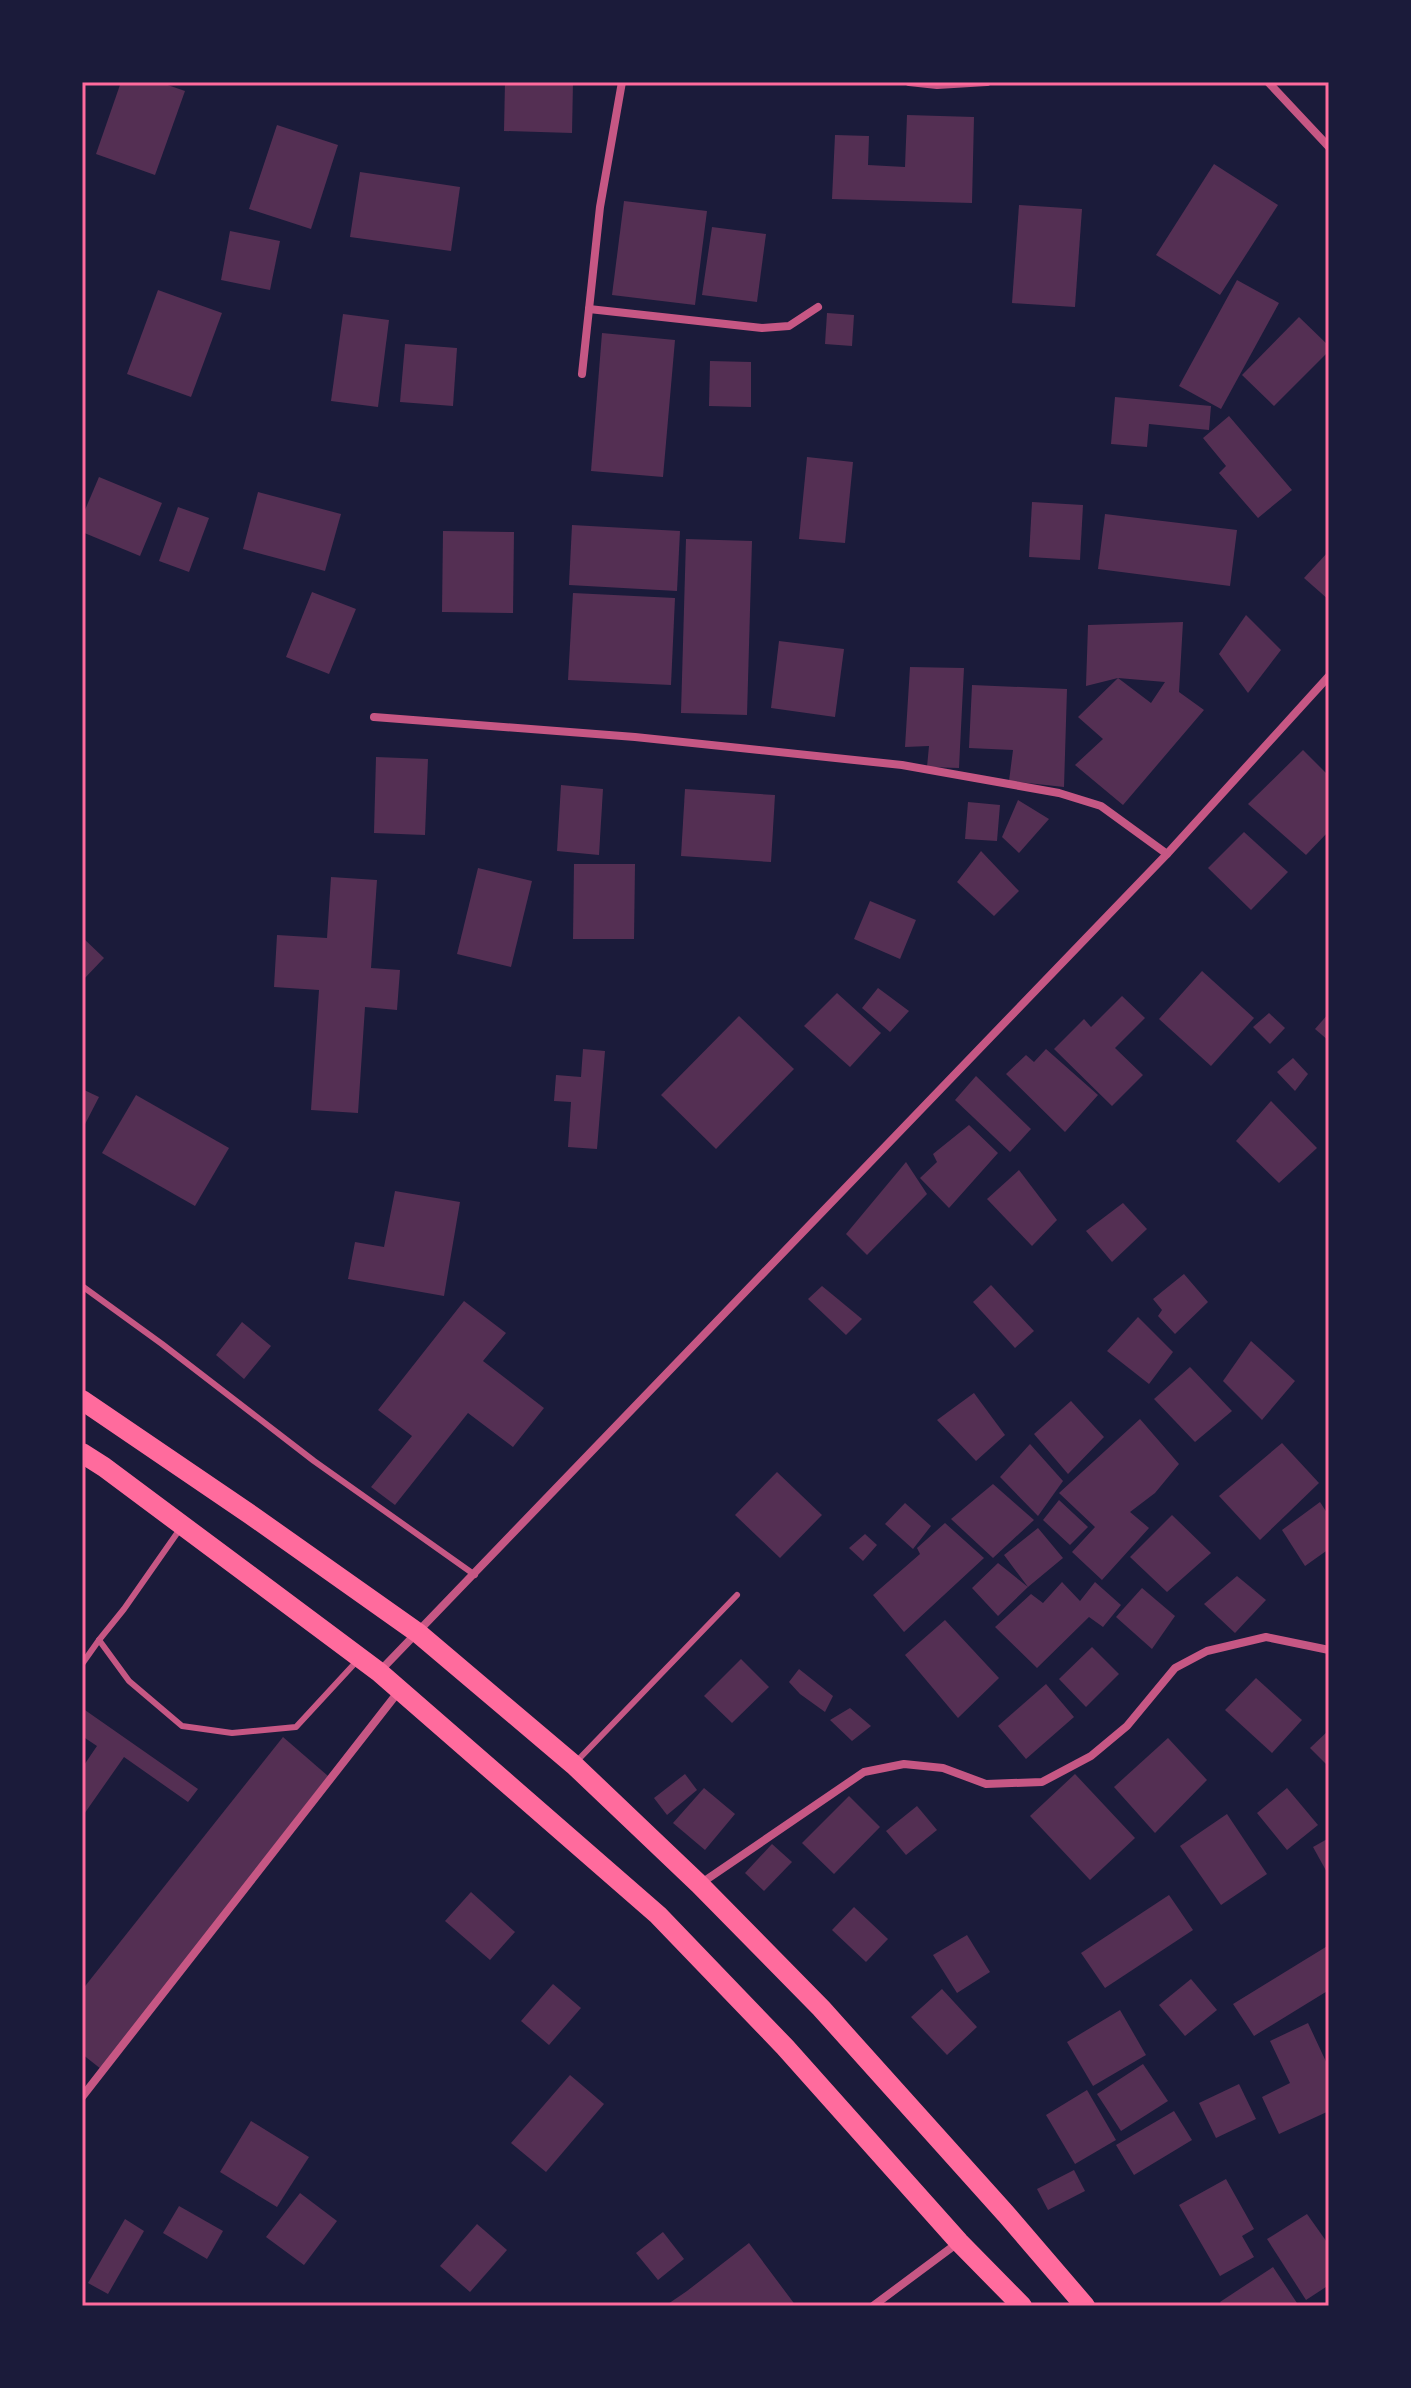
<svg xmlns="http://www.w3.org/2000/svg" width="1411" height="2388" font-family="'Roboto Condensed',sans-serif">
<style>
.building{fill:#542f53;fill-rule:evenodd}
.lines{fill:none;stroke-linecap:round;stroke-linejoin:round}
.service{stroke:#c65784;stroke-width:6}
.minor{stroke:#c65784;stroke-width:8}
.primary{stroke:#ff6b9d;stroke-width:20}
.neatline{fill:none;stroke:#ff6b9d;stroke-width:3}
</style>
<rect width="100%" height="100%" fill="#1b1b3a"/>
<g class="building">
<polygon points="121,82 159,82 185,91 155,175 96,154"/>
<polygon points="505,82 573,82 572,133 504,131"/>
<polygon points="907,115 974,117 972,203 832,199 835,135 869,136 868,165 905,167"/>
<polygon points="277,125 338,145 311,229 249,209"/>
<polygon points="1214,164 1278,205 1220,295 1156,255"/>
<polygon points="360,172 460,187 451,251 350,237"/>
<polygon points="624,201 707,211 695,305 612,295"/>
<polygon points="1019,205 1082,209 1075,307 1012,303"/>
<polygon points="712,227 766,234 757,302 702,295"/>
<polygon points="230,231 280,241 270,290 221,280"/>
<polygon points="1237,280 1279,303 1221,409 1179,386"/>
<polygon points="158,290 222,313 191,397 127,374"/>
<polygon points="827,313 854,315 852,346 825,344"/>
<polygon points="343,314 389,320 378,407 331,401"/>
<polygon points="1299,317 1329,346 1329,351 1274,406 1242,375"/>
<polygon points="602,333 675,340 663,477 591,471"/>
<polygon points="405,344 457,348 453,406 400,402"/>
<polygon points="710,361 751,362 751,407 709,406"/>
<polygon points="1115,397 1211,406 1209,430 1149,424 1147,447 1111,444"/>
<polygon points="1229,416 1292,490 1258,518 1219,473 1226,466 1203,438"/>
<polygon points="807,457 853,462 845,543 799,539"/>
<polygon points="99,477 162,503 140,556 82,532 82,517"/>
<polygon points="258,492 341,514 325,571 243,549"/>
<polygon points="1032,502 1083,505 1080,560 1029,557"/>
<polygon points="178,507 209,518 189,572 159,561"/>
<polygon points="1105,514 1237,530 1230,586 1098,569"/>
<polygon points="572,525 680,531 677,591 569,585"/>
<polygon points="443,531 514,532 513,613 442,612"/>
<polygon points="686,539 752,541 747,715 681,713"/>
<polygon points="1329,551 1329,600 1304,578"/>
<polygon points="312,592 356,609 329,674 286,657"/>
<polygon points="573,593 675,598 671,685 568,680"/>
<polygon points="1246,615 1281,650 1248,693 1219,654"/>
<path d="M 1183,622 L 1179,692 L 1204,710 L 1123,805 L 1075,765 L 1103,739 L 1078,717 L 1118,678 L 1086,686 L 1088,625 ZM 1118,678 L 1165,682 L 1151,703 Z"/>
<polygon points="779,641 844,649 835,717 771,708"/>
<polygon points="910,667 964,668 959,768 927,767 929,746 905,747"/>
<polygon points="972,685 1067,689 1064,787 1009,781 1013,750 969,748"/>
<polygon points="1303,750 1329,776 1329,831 1306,855 1248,804"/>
<polygon points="376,757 428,759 425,835 374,833"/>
<polygon points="561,785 603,789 599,855 557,851"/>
<polygon points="685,789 775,795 771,862 681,856"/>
<polygon points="1018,800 1049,819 1019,853 1002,837"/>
<polygon points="968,802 1000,805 997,841 965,839"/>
<polygon points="1244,832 1288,872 1251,910 1208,868"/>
<polygon points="981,851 1019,891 994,916 957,882"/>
<polygon points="574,864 635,864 634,939 573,939"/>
<polygon points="478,868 532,881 511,967 457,954"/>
<polygon points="331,877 377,880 371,968 400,970 397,1010 365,1007 358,1113 311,1110 319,990 274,987 277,935 327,938"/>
<polygon points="870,901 916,920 900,959 854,939"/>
<polygon points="82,937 104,958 82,981"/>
<polygon points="1202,971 1254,1018 1211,1066 1159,1019"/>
<polygon points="878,988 909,1011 890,1032 862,1008"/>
<polygon points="837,993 881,1033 850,1067 804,1026"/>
<polygon points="1122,996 1145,1018 1115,1048 1143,1075 1112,1106 1054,1049 1084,1019 1091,1027"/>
<polygon points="1269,1013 1285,1028 1270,1044 1253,1027"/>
<polygon points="1329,1013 1329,1041 1315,1029"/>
<polygon points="739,1016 794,1069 716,1149 661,1095"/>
<polygon points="583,1049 605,1051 597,1149 568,1147 571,1102 554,1101 556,1075 581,1077"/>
<polygon points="1046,1049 1098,1095 1065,1132 1006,1074 1026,1055 1034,1062"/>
<polygon points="1293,1058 1308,1074 1295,1091 1277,1072"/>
<polygon points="976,1076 1031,1129 1010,1152 955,1100"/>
<polygon points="82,1089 99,1097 82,1130"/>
<polygon points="136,1095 229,1148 195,1206 102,1153"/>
<polygon points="1271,1101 1317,1148 1279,1183 1236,1141"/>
<polygon points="969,1125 998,1153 949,1208 920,1178 937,1162 933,1154"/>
<polygon points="906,1162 927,1194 867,1255 846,1234"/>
<polygon points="1019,1170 1057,1220 1032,1246 987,1199"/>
<polygon points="395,1191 460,1202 444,1296 348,1279 355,1242 384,1247"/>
<polygon points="1123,1203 1147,1229 1112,1262 1086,1231"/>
<polygon points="1184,1274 1208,1302 1175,1334 1158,1316 1162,1310 1153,1299"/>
<polygon points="991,1285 1034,1331 1015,1348 973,1302"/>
<polygon points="822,1286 862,1319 846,1335 808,1299"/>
<polygon points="464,1301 506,1333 483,1361 544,1408 513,1447 468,1413 395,1505 371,1487 412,1436 378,1410"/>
<polygon points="1138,1317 1173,1352 1149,1384 1107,1351"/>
<polygon points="242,1322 271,1346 244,1379 216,1355"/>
<polygon points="1251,1341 1295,1381 1262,1420 1223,1381"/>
<polygon points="1190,1367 1232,1411 1195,1442 1154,1399"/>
<polygon points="974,1393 1005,1435 976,1461 937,1420"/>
<polygon points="1071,1401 1104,1437 1068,1474 1034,1434"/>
<polygon points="1140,1419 1179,1464 1155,1493 1130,1512 1149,1528 1102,1580 1072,1552 1095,1527 1059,1493"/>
<polygon points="1282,1443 1319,1483 1260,1540 1219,1496"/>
<polygon points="1030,1444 1063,1481 1038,1516 1000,1477"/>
<polygon points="777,1472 822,1515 780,1558 735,1515"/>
<polygon points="993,1484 1034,1520 993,1558 951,1519"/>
<polygon points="1059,1500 1088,1527 1070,1545 1043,1520"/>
<polygon points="1320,1502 1329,1516 1329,1549 1305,1566 1282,1530"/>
<polygon points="905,1503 931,1526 913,1549 885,1524"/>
<polygon points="1172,1515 1211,1553 1167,1592 1130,1557"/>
<polygon points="945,1523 984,1558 904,1632 873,1595 920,1554 917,1548"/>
<polygon points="1038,1528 1063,1558 1028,1587 998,1616 972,1588 998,1563 1028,1587 1004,1555"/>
<polygon points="865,1534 877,1545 863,1561 849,1548"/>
<polygon points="1237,1576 1266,1600 1235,1633 1204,1604"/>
<polygon points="1062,1582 1080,1601 1095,1582 1121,1605 1103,1627 1089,1617 1037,1668 995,1627 1031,1594 1043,1603"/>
<polygon points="1142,1588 1175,1616 1152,1649 1116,1617"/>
<polygon points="945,1620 999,1678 958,1718 905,1655"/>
<polygon points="1092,1647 1119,1674 1086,1707 1059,1679"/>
<polygon points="741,1659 769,1687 732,1723 704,1696"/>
<polygon points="799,1669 833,1696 825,1712 800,1694 789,1682"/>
<polygon points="1256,1678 1302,1720 1272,1753 1225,1710"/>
<polygon points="1046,1684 1074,1717 1026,1759 998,1726"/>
<polygon points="82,1708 198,1789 188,1802 124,1757 82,1817 82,1768 97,1746 82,1736"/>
<polygon points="850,1708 871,1726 852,1741 830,1720"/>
<polygon points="1329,1730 1329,1767 1310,1748"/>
<polygon points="283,1737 328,1776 101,2069 82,2054 82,1990"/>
<polygon points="1168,1738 1207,1780 1155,1833 1114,1787"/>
<polygon points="685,1774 697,1790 667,1815 654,1798"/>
<polygon points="1075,1774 1135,1838 1090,1880 1030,1816"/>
<polygon points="704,1788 735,1814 705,1850 673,1823"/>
<polygon points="1287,1788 1318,1825 1287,1850 1257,1813"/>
<polygon points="849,1796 880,1827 834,1874 802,1843"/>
<polygon points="917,1806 937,1830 906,1855 886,1831"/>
<polygon points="1227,1814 1267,1874 1221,1905 1180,1846"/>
<polygon points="1329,1838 1329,1876 1313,1847"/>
<polygon points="772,1844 792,1862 764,1891 745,1873"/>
<polygon points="471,1892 515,1932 490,1960 445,1921"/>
<polygon points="1169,1895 1193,1930 1105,1988 1081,1953"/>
<polygon points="854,1907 888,1939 866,1962 832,1930"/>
<polygon points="967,1935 990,1972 957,1993 933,1955"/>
<polygon points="1329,1945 1329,1990 1254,2036 1233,2004"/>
<polygon points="1191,1979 1217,2010 1185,2036 1159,2005"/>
<polygon points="553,1984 581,2008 549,2045 521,2021"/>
<polygon points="942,1989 977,2027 947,2055 911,2017"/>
<polygon points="1120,2010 1146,2055 1093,2086 1067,2042"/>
<polygon points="1308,2023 1329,2068 1329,2111 1279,2134 1262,2097 1290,2083 1270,2041"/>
<polygon points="1143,2064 1168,2101 1121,2131 1097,2094"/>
<polygon points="570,2075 604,2104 546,2172 511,2143"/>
<polygon points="1239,2084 1256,2119 1216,2138 1199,2103"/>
<polygon points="1087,2090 1116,2140 1075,2164 1046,2115"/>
<polygon points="1174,2111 1192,2140 1134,2175 1116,2145"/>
<polygon points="251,2121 309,2157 277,2207 220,2172"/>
<polygon points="1074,2170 1085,2191 1048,2210 1037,2189"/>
<polygon points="1226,2179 1254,2229 1242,2236 1254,2257 1220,2276 1179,2205"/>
<polygon points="300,2193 337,2221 304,2265 266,2237"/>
<polygon points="179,2206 223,2231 207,2259 163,2233"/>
<polygon points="1307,2214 1329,2245 1329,2285 1306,2300 1267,2239"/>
<polygon points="125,2219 144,2231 108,2294 88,2283"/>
<polygon points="477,2224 507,2250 470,2292 440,2266"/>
<polygon points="663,2232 684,2259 658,2280 636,2253"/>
<polygon points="749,2243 796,2306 665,2306 687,2291"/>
<polygon points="1273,2267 1299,2306 1222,2306 1220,2302"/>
</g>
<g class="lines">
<g class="service">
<polyline points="82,1286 162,1344 314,1461 475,1575"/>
<polyline points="180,1529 124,1609 99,1640 129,1681 182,1726 232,1733 296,1727 356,1662"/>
<polyline points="82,1664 99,1640"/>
<polyline points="576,1762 737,1595"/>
</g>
<g class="minor">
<polyline points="909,82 937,85 987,82"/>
<polyline points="1268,82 1329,147"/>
<polyline points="589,309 762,328 789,326 818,307"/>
<polyline points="582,374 600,207 622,82"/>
<polyline points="374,717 635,737 902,765 1059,793 1101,806 1167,854"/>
<polyline points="379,1672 1167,854 1329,676"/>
<polyline points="700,1884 864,1772 904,1764 943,1768 986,1784 1042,1782 1091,1756 1127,1726 1175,1668 1207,1651 1266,1637 1329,1650"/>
<polyline points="82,2097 399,1691"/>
<polyline points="873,2306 959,2242"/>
</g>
<g class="primary">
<polyline points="82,1400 251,1515 418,1633 574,1765 699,1884 821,2008 1006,2214 1085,2306"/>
<polyline points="82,1453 104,1467 379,1672 658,1915 785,2047 959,2242 1022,2306"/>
</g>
</g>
<rect width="1411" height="2388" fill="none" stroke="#1b1b3a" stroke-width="168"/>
<rect x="84" y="84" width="1243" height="2220" class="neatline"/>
</svg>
